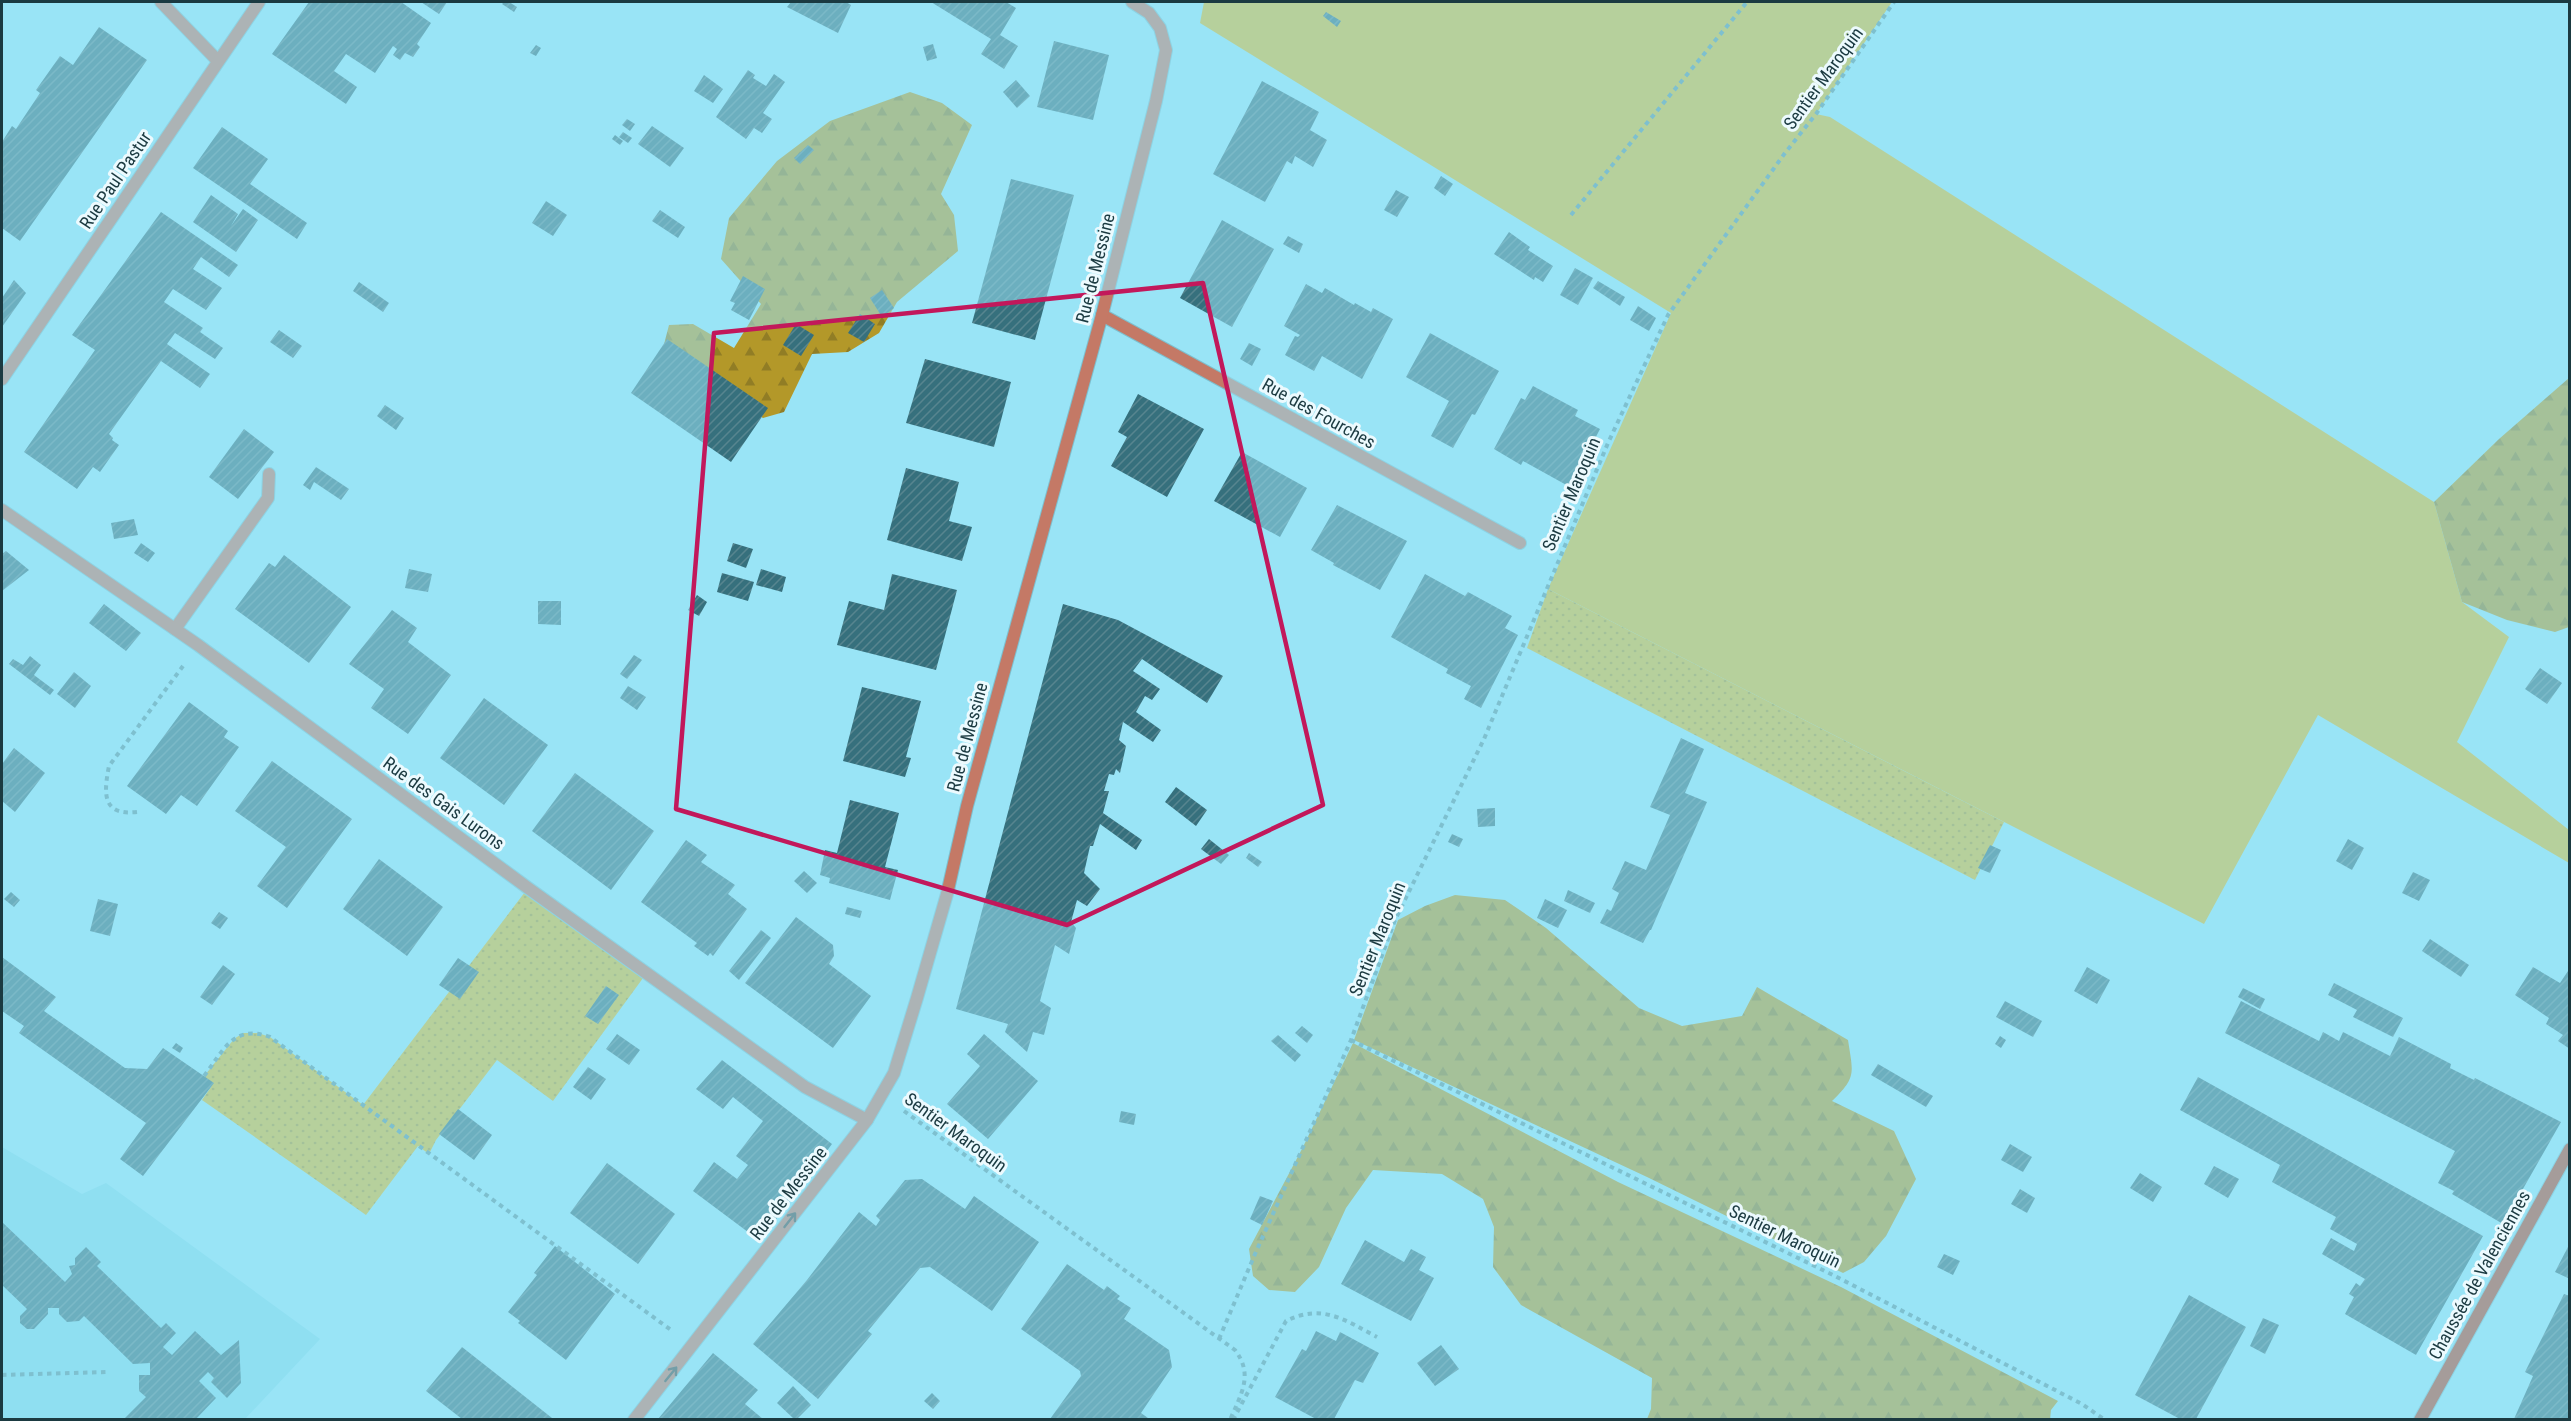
<svg xmlns="http://www.w3.org/2000/svg" width="2571" height="1421" font-family="'Roboto Condensed',sans-serif">
<style>
.built{fill:#83d9ec}
.grass{fill:#dab930}
.forest{fill:url(#forest-firs)}
.park{fill:url(#park-dots)}
.building{fill:url(#building-hatch)}
.lines{fill:none;stroke-linecap:round;stroke-linejoin:round}
.lane-casing{stroke:#7dbfce;stroke-width:14}
.street-casing{stroke:#7dbfce;stroke-width:14}
.secondary-casing{stroke:#7dbfce;stroke-width:14}
.path{stroke:#5e94a1;stroke-width:4;stroke-dasharray:4.5 4.5;stroke-linecap:butt}
.lane{stroke:#c47966;stroke-width:12}
.street{stroke:#c47966;stroke-width:12}
.secondary{stroke:#b3452b;stroke-width:12}
.oneway{stroke:#454a4a}
.marked{fill:none;stroke:#c2185b;stroke-width:4.5;stroke-linejoin:round}
.labels{text-anchor:middle;dominant-baseline:central;stroke-width:6;stroke-linejoin:round;paint-order:stroke}
.street-label{font-size:18px;fill:#1b3a41;stroke:#ecfafe}
</style>
<defs>
<pattern id="forest-firs" width="22" height="20" patternUnits="userSpaceOnUse" patternTransform="scale(1.5)"><rect width="22" height="20" fill="#b39829"/><path d="M5 1l3.5 6h-7zM16 11l3.5 6h-7z" fill="#917d25"/></pattern>
<pattern id="park-dots" width="8" height="8" patternUnits="userSpaceOnUse" patternTransform="scale(1.5)"><rect width="8" height="8" fill="#dab930"/><path d="M2 2h.1M6 6h.1" fill="none" stroke="#b0972a" stroke-width="1.8" stroke-linecap="round"/></pattern>
<pattern id="building-hatch" width="6" height="6" patternUnits="userSpaceOnUse" patternTransform="scale(1.5)"><rect width="6" height="6" fill="#36707d"/><path d="M-1 1l2-2M0 6l6-6M5 7l2-2" fill="none" stroke="#57858f"/></pattern>
</defs>
<rect width="100%" height="100%" fill="#99e4f6"/>
<polygon class="built" points="2,1147 82,1194 106,1183 320,1339 245,1419 2,1420"/>
<polygon class="grass" points="1204,2 1892,2 1816,114 1830,117 2434,502 2462,602 2509,637 2457,742 2569,830 2569,863 2318,715 2204,924 1548,589 1671,313 1200,23"/>
<g class="forest">
<polygon points="910,92 942,103 972,125 941,194 954,215 958,251 897,302 879,333 848,352 812,354 784,412 763,418 662,352 669,325 693,324 734,348 761,304 721,259 729,218 777,161 830,121"/>
<polygon points="2569,378 2569,627 2555,632 2507,620 2462,602 2434,502 2499,439"/>
<path d="M 1455,895 L 1505,900 L 1546,928 L 1639,1008 L 1682,1026 L 1742,1016 L 1757,987 L 1848,1040 C 1853,1073 1857,1077 1832,1101 L 1894,1131 L 1916,1179 L 1886,1236 L 1864,1262 L 1843,1273 L 1647,1177 L 1354,1040 L 1398,920 L 1425,906 Z"/>
<polygon points="1353,1043 1618,1182 1841,1287 2058,1401 2051,1410 2050,1420 1647,1419 1651,1409 1652,1378 1521,1305 1493,1267 1494,1227 1483,1199 1442,1174 1373,1170 1346,1208 1319,1267 1295,1292 1269,1290 1253,1276 1249,1249 1303,1147"/>
</g>
<g class="park">
<polygon points="1548,589 2004,822 1975,880 1527,648"/>
<polygon points="528,888 646,974 553,1101 497,1060 436,1140 429,1154 418,1146 366,1215 202,1100 211,1087 201,1080 234,1039 243,1033 258,1033 270,1037 363,1105"/>
</g>
<g class="building">
<polygon points="309,2 401,2 431,23 417,44 420,47 413,57 405,53 400,60 393,55 397,49 393,46 375,73 346,54 334,71 357,87 346,104 272,54"/>
<polygon points="421,2 447,2 439,14"/>
<polygon points="504,2 509,2 517,7 514,12 502,4"/>
<polygon points="791,2 846,2 851,5 838,33 787,7"/>
<polygon points="931,2 1006,2 1016,8 1000,35 1018,46 1004,69 981,54 991,39"/>
<polygon points="1326,12 1341,21 1337,27 1323,16"/>
<polygon points="99,27 147,60 20,241 2,228 2,142 12,126 16,129 40,93 36,90 60,56 73,65"/>
<polygon points="1054,41 1109,55 1093,120 1037,107"/>
<polygon points="933,44 937,58 927,61 923,47"/>
<polygon points="536,45 541,48 536,56 530,53"/>
<polygon points="748,70 755,75 753,78 766,86 774,74 785,82 763,113 772,119 762,133 754,128 746,139 716,117"/>
<polygon points="704,75 723,89 713,103 694,91"/>
<polygon points="1016,80 1030,96 1017,108 1003,92"/>
<polygon points="1262,81 1319,112 1310,130 1327,140 1313,167 1295,156 1292,164 1287,161 1265,202 1213,174"/>
<polygon points="627,119 635,124 630,131 622,125"/>
<polygon points="652,126 684,148 670,167 638,144"/>
<polygon points="222,127 268,159 250,184 307,223 297,239 193,168"/>
<polygon points="623,132 632,138 628,143 619,137"/>
<polygon points="615,135 623,141 620,145 612,139"/>
<polygon points="808,145 814,150 800,164 794,158"/>
<polygon points="1441,176 1453,184 1445,196 1434,188"/>
<polygon points="1011,179 1074,195 1035,340 972,323"/>
<polygon points="1396,190 1409,197 1397,217 1384,210"/>
<polygon points="211,195 238,214 231,226 243,209 258,220 236,252 193,222"/>
<polygon points="546,201 567,215 553,236 532,223"/>
<polygon points="660,210 685,227 678,238 652,221"/>
<polygon points="161,212 238,265 229,277 201,257 193,269 222,288 206,310 173,289 164,302 203,328 200,332 223,348 215,359 175,333 167,344 210,374 200,388 161,361 109,434 113,438 112,440 119,445 100,472 93,467 77,489 24,452 95,350 72,335"/>
<polygon points="1222,220 1274,249 1232,327 1180,298"/>
<polygon points="1509,232 1530,247 1528,250 1553,266 1543,282 1535,277 1534,280 1494,254"/>
<polygon points="1288,236 1303,244 1299,253 1283,244"/>
<polygon points="1575,268 1593,278 1578,305 1560,295"/>
<polygon points="743,276 765,289 749,320 731,310 735,303 730,301"/>
<polygon points="14,280 26,293 2,327 2,298"/>
<polygon points="1598,281 1625,297 1620,306 1593,288"/>
<polygon points="359,282 389,303 383,312 353,291"/>
<polygon points="1306,284 1322,293 1325,288 1354,305 1355,303 1371,312 1373,308 1393,319 1362,379 1322,356 1314,371 1285,355 1295,336 1298,337 1300,335 1284,326"/>
<polygon points="882,290 894,308 882,317 870,298"/>
<polygon points="1638,306 1656,318 1649,331 1630,320"/>
<polygon points="860,314 875,324 864,342 848,333"/>
<polygon points="796,324 814,335 801,356 783,345"/>
<polygon points="279,330 302,346 293,358 270,342"/>
<polygon points="1430,333 1499,371 1475,415 1472,414 1453,448 1431,436 1449,401 1406,377"/>
<polygon points="667,339 768,408 731,462 631,393"/>
<polygon points="1249,343 1261,349 1252,366 1240,359"/>
<polygon points="925,359 1011,382 994,447 906,423"/>
<polygon points="1533,386 1578,410 1575,416 1600,429 1570,487 1523,461 1521,465 1494,449 1521,398 1525,400"/>
<polygon points="1138,394 1204,429 1167,497 1111,466 1127,437 1118,432"/>
<polygon points="385,405 404,418 396,430 377,416"/>
<polygon points="244,429 274,452 238,499 209,477"/>
<polygon points="1242,452 1307,488 1280,537 1214,501"/>
<polygon points="316,467 349,489 341,500 314,482 310,490 303,485"/>
<polygon points="906,468 959,482 949,521 972,527 962,561 887,540"/>
<polygon points="1337,505 1407,541 1380,590 1333,565 1334,563 1311,550"/>
<polygon points="134,519 138,535 114,539 111,523"/>
<polygon points="141,543 155,553 148,562 134,553"/>
<polygon points="733,543 753,549 746,568 727,561"/>
<polygon points="6,551 29,570 2,591 2,554"/>
<polygon points="284,555 351,607 309,663 235,609 269,563 275,567"/>
<polygon points="409,569 432,574 428,592 405,588"/>
<polygon points="761,569 786,577 782,592 756,585"/>
<polygon points="722,573 754,582 748,601 717,592"/>
<polygon points="892,574 957,590 936,670 837,645 849,601 884,610"/>
<polygon points="1425,574 1465,596 1468,592 1512,616 1505,628 1518,635 1481,708 1464,699 1471,686 1446,673 1448,669 1391,637"/>
<polygon points="697,595 707,602 699,616 688,610"/>
<polygon points="538,601 561,601 561,625 538,624"/>
<polygon points="104,604 141,633 126,651 89,623"/>
<polygon points="1063,604 1118,620 1223,676 1207,703 1142,659 1133,671 1160,689 1152,700 1145,696 1136,712 1161,730 1153,742 1123,722 1119,740 1126,746 1120,773 1116,769 1114,775 1109,774 1104,791 1109,791 1103,813 1142,840 1136,850 1100,824 1093,846 1090,846 1084,873 1100,889 1087,906 1077,900 1071,922 1076,928 1069,954 1055,945 1040,1001 1051,1008 1044,1035 1033,1032 1027,1052 1005,1032 1008,1024 956,1009"/>
<polygon points="392,610 417,628 408,642 451,675 408,734 371,708 384,689 349,664"/>
<polygon points="634,655 642,660 627,679 620,674"/>
<polygon points="30,656 41,665 34,675 54,690 50,695 9,664 13,659 23,665"/>
<polygon points="2540,668 2562,683 2547,704 2525,689"/>
<polygon points="74,672 91,686 75,708 57,694"/>
<polygon points="628,686 646,697 637,710 620,698"/>
<polygon points="862,687 921,701 906,757 911,758 905,777 843,761"/>
<polygon points="484,698 548,745 504,805 440,758"/>
<polygon points="189,702 228,731 224,737 239,747 197,806 181,795 166,814 127,786"/>
<polygon points="1681,738 1704,749 1685,793 1707,802 1651,930 1650,930 1643,943 1600,923 1607,909 1611,911 1619,893 1612,889 1625,861 1646,870 1670,815 1650,807"/>
<polygon points="14,748 45,773 15,812 2,801 2,764"/>
<polygon points="272,761 352,819 287,908 257,886 286,847 235,811"/>
<polygon points="575,773 654,831 611,890 532,831"/>
<polygon points="1176,787 1207,810 1196,826 1165,802"/>
<polygon points="850,800 899,813 885,867 898,870 890,900 829,883 830,878 820,875 825,850 837,853"/>
<polygon points="1495,808 1495,826 1478,827 1477,809"/>
<polygon points="1452,834 1463,839 1459,847 1448,842"/>
<polygon points="1209,839 1229,855 1221,864 1201,849"/>
<polygon points="2348,839 2364,848 2352,870 2336,861"/>
<polygon points="686,840 707,855 701,862 735,885 728,894 747,909 713,956 710,953 708,956 694,946 697,943 641,902"/>
<polygon points="1990,845 2001,850 1990,873 1978,868"/>
<polygon points="1249,853 1262,862 1258,867 1246,858"/>
<polygon points="379,859 443,907 407,956 343,909"/>
<polygon points="804,871 817,883 807,893 794,881"/>
<polygon points="2413,872 2430,880 2419,901 2402,893"/>
<polygon points="1568,890 1595,903 1590,913 1564,901"/>
<polygon points="11,892 20,900 14,907 4,899"/>
<polygon points="98,899 118,904 110,936 90,931"/>
<polygon points="1545,899 1567,910 1558,928 1537,918"/>
<polygon points="847,907 862,911 860,918 845,914"/>
<polygon points="219,912 228,918 220,929 211,923"/>
<polygon points="796,917 833,945 834,956 829,964 871,996 833,1048 745,983"/>
<polygon points="761,930 771,938 739,980 729,971"/>
<polygon points="2430,939 2469,965 2461,977 2422,951"/>
<polygon points="2,957 56,997 44,1011 125,1068 147,1069 163,1048 214,1083 143,1176 120,1159 146,1123 19,1033 24,1026 2,1011"/>
<polygon points="458,958 479,972 460,999 439,985"/>
<polygon points="223,965 235,974 212,1005 200,997"/>
<polygon points="2087,967 2110,980 2097,1004 2074,991"/>
<polygon points="2533,967 2560,983 2570,968 2570,1049 2558,1041 2563,1035 2546,1024 2549,1018 2515,995"/>
<polygon points="2334,983 2403,1018 2393,1037 2353,1017 2357,1010 2328,995"/>
<polygon points="606,986 619,995 598,1024 585,1016"/>
<polygon points="2243,988 2265,999 2260,1009 2238,997"/>
<polygon points="2005,1001 2042,1021 2033,1037 1996,1017"/>
<polygon points="2241,1001 2319,1041 2323,1032 2339,1041 2343,1032 2390,1056 2399,1037 2451,1064 2450,1068 2474,1080 2475,1078 2561,1122 2503,1224 2452,1194 2454,1191 2438,1183 2455,1151 2225,1033"/>
<polygon points="1302,1026 1313,1035 1307,1043 1295,1033"/>
<polygon points="617,1034 640,1050 629,1065 606,1049"/>
<polygon points="984,1034 1038,1081 988,1139 947,1104 980,1066 967,1054"/>
<polygon points="1278,1035 1301,1055 1295,1062 1271,1041"/>
<polygon points="2000,1036 2006,1040 2001,1048 1995,1044"/>
<polygon points="176,1043 183,1048 180,1053 172,1048"/>
<polygon points="722,1060 832,1144 760,1241 693,1191 714,1162 737,1179 748,1165 736,1156 763,1121 733,1097 723,1109 696,1089"/>
<polygon points="1878,1064 1933,1096 1926,1107 1871,1075"/>
<polygon points="588,1067 606,1079 591,1100 573,1087"/>
<polygon points="2198,1077 2483,1236 2416,1355 2345,1314 2354,1297 2349,1294 2356,1283 2360,1286 2365,1279 2322,1254 2331,1238 2354,1251 2357,1244 2330,1229 2336,1217 2272,1182 2280,1165 2180,1110"/>
<polygon points="458,1109 492,1135 474,1160 439,1134"/>
<polygon points="1121,1111 1136,1114 1134,1125 1119,1122"/>
<polygon points="2010,1144 2032,1157 2023,1172 2001,1160"/>
<polygon points="607,1163 675,1214 638,1264 570,1213"/>
<polygon points="2214,1166 2239,1179 2228,1198 2204,1184"/>
<polygon points="2140,1173 2162,1187 2153,1202 2130,1188"/>
<polygon points="922,1179 965,1209 974,1196 1039,1242 992,1311 930,1267 920,1268 868,1331 872,1334 818,1399 753,1344 807,1280 859,1212 876,1226 880,1220 876,1216 905,1180"/>
<polygon points="2020,1189 2035,1198 2027,1213 2011,1204"/>
<polygon points="1260,1196 1273,1201 1262,1225 1250,1219"/>
<polygon points="2,1222 65,1282 72,1274 69,1266 75,1265 75,1258 86,1247 101,1262 97,1266 161,1328 166,1323 176,1333 163,1347 172,1355 195,1331 221,1355 239,1340 241,1383 227,1398 211,1382 214,1378 208,1372 199,1381 216,1398 196,1419 124,1419 146,1397 139,1391 139,1375 150,1375 150,1363 133,1364 84,1316 79,1321 67,1322 59,1314 59,1308 48,1308 48,1314 34,1329 27,1329 20,1323 20,1316 27,1309 2,1285"/>
<polygon points="1365,1240 1404,1262 1411,1249 1426,1257 1419,1270 1434,1278 1411,1321 1341,1284"/>
<polygon points="2570,1243 2570,1279 2555,1272"/>
<polygon points="555,1246 615,1294 566,1360 518,1323 520,1321 508,1312 537,1275 534,1273"/>
<polygon points="1944,1254 1960,1261 1953,1275 1937,1267"/>
<polygon points="1067,1264 1104,1290 1107,1286 1120,1296 1117,1299 1131,1308 1124,1319 1169,1350 1172,1367 1141,1413 1148,1418 1147,1419 1050,1419 1081,1376 1080,1371 1021,1329"/>
<polygon points="2564,1294 2570,1296 2570,1419 2514,1419 2533,1376 2525,1372"/>
<polygon points="2189,1295 2246,1327 2196,1419 2180,1419 2135,1395"/>
<polygon points="2263,1318 2279,1325 2265,1354 2250,1346"/>
<polygon points="1316,1331 1336,1341 1340,1332 1379,1353 1363,1383 1355,1380 1334,1419 1316,1419 1275,1397 1302,1349 1306,1351"/>
<polygon points="1441,1345 1459,1369 1435,1386 1417,1363"/>
<polygon points="462,1347 552,1418 551,1419 462,1419 426,1391"/>
<polygon points="713,1353 758,1390 745,1404 763,1419 658,1419"/>
<polygon points="793,1386 811,1405 797,1419 794,1419 777,1403"/>
<polygon points="932,1393 940,1401 933,1409 924,1401"/>
</g>
<g class="lines">
<defs>
<polyline id="lane" points="175,629 268,498 269,474"/>
<g id="street">
<polyline points="161,2 217,60"/>
<polyline points="1102,315 1520,543"/>
<polyline points="2,379 259,2"/>
<polyline points="2,510 198,645 528,888 805,1087 867,1120"/>
<polyline points="634,1420 867,1120 894,1073 917,998 947,894 967,806 1102,315 1156,101 1166,50 1160,28 1149,13 1132,2"/>
</g>
<polyline id="secondary" points="2420,1420 2570,1149"/>
</defs>
<use href="#lane" class="lane-casing"/>
<use href="#street" class="street-casing"/>
<use href="#secondary" class="secondary-casing"/>
<g class="path">
<polyline points="1571,215 1747,2"/>
<path d="M 137,812 C 101,816 104,792 109,766 L 183,666"/>
<polyline points="1351,1040 1833,1275 2082,1404 2105,1420"/>
<path d="M 204,1076 C 224,1050 233,1024 270,1037 L 671,1330"/>
<path d="M 904,1111 L 1235,1350 C 1254,1375 1241,1394 1230,1420"/>
<polyline points="1219,1339 1255,1254 1351,1040 1395,920 1484,739 1608,443 1668,315 1785,153 1816,114 1894,2"/>
<polyline points="2,1375 108,1372"/>
<path d="M 1233,1420 L 1286,1321 C 1322,1303 1345,1320 1377,1337"/>
</g>
<use href="#lane" class="lane"/>
<use href="#street" class="street"/>
<use href="#secondary" class="secondary"/>
</g>
<defs><path id="oneway-shaft" d="M-6 0H5M1.5-3L5.5 0L1.5 3" fill="none" stroke-width="1.6" stroke-linecap="round" stroke-linejoin="round" transform="scale(1.5)"/></defs>
<g class="oneway">
<use href="#oneway-shaft" transform="translate(790 1220) rotate(-52)"/>
<use href="#oneway-shaft" transform="translate(671 1374) rotate(-51)"/>
</g>
<path d="M0 0H2571V1421H0ZM 1203,283 L 1323,805 L 1067,925 L 676,809 L 714,333 Z" fill="#99e4f6" fill-opacity=".55" fill-rule="evenodd"/>
<path class="marked" d="M 1203,283 L 1323,805 L 1067,925 L 676,809 L 714,333 Z"/>
<g class="labels">
<g class="street-label">
<text transform="translate(1823 78) rotate(-54)">Sentier Maroquin</text>
<text transform="translate(115 180) rotate(-56)">Rue Paul Pastur</text>
<text transform="translate(1095 268) rotate(-76)">Rue de Messine</text>
<text transform="translate(1319 413) rotate(29)">Rue des Fourches</text>
<text transform="translate(1571 494) rotate(-67)">Sentier Maroquin</text>
<text transform="translate(967 737) rotate(-75)">Rue de Messine</text>
<text transform="translate(444 803) rotate(36)">Rue des Gais Lurons</text>
<text transform="translate(1377 939) rotate(-68)">Sentier Maroquin</text>
<text transform="translate(956 1132) rotate(36)">Sentier Maroquin</text>
<text transform="translate(788 1193) rotate(-52)">Rue de Messine</text>
<text transform="translate(1785 1236) rotate(26)">Sentier Maroquin</text>
<text transform="translate(2479 1275) rotate(-61)">Chaussée de Valenciennes</text>
</g>
</g>
<rect width="2571" height="1421" fill="none" stroke="#1b3a41" stroke-width="6"/>
</svg>
